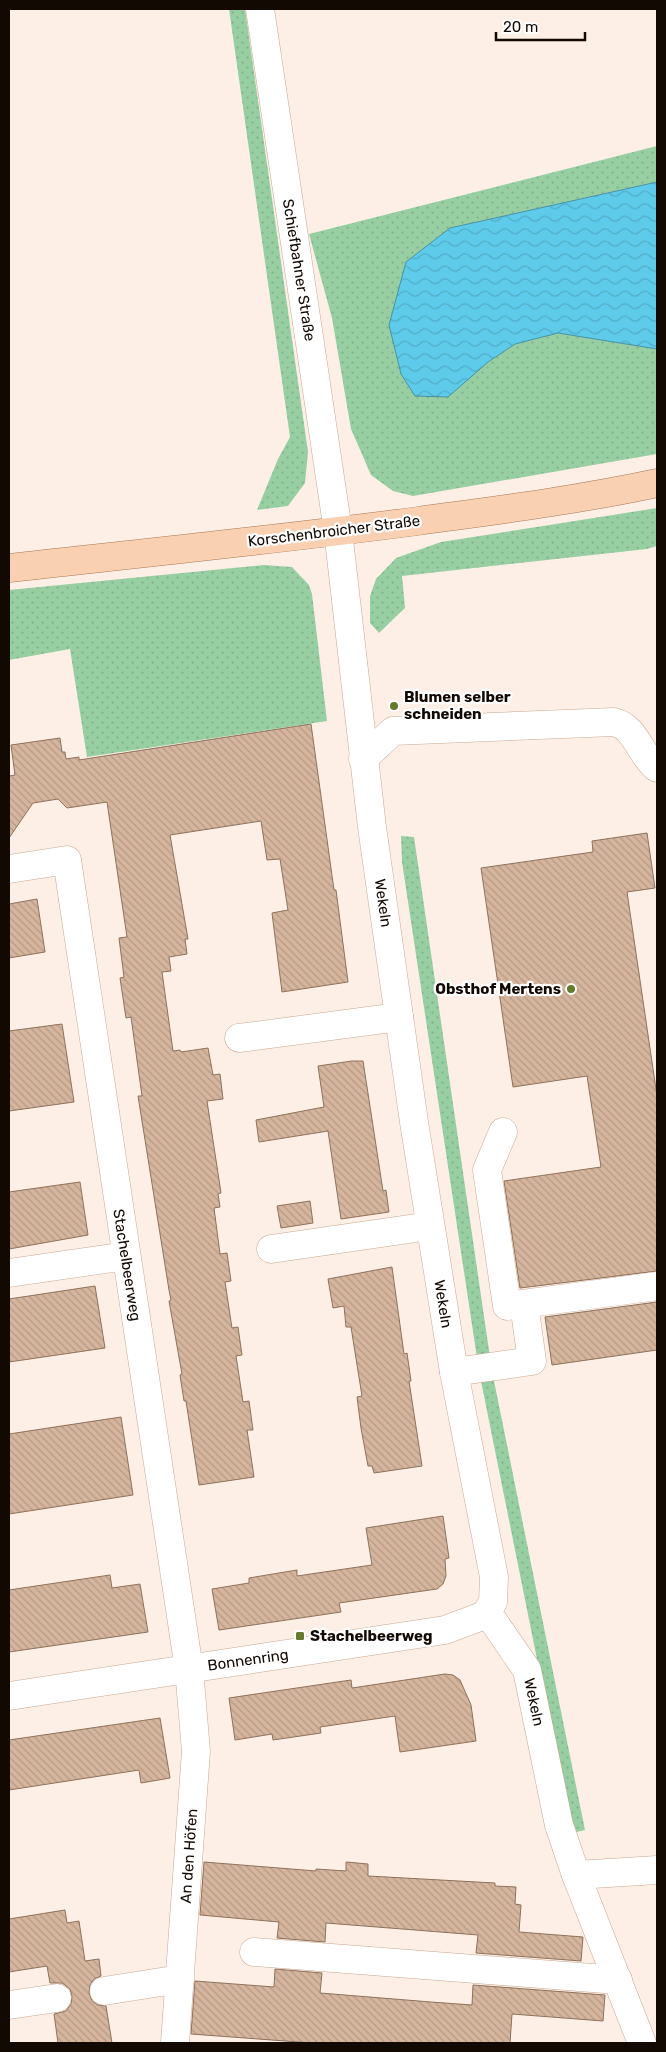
<svg xmlns="http://www.w3.org/2000/svg" width="666" height="2052" font-family="Rubik,sans-serif">
<style>
.grass{fill:url(#grass-dots)}
.water{fill:url(#water-waves);stroke:#4891a5}
.building{fill:url(#building-back-hatch);stroke:#8e715a}
.lines{fill:none;stroke-linecap:round;stroke-linejoin:round}
.minor-casing{stroke:#c9a891;stroke-width:29}
.major-casing{stroke:#a67754;stroke-width:29}
.minor{stroke:#fff;stroke-width:28}
.major{stroke:#f9d1b2;stroke-width:28}
.poi-dot{fill:#657a2c;stroke:#fff;stroke-width:2}
.labels{text-anchor:middle;dominant-baseline:central;stroke-width:4.5;stroke-linejoin:round;paint-order:stroke}
.street-label{font-size:15px;fill:#130903;stroke:#fff}
.poi-label{font-size:15px;font-weight:bold;fill:#130903;stroke:#fff;text-anchor:start}
</style>
<defs>
<pattern id="grass-dots" width="8" height="8" patternUnits="userSpaceOnUse" patternTransform="scale(1.25)"><rect width="8" height="8" fill="#97cfa3"/><path d="M2 2h.1M6 6h.1" fill="none" stroke="#81b08b" stroke-width="1.8" stroke-linecap="round"/></pattern>
<pattern id="water-waves" width="16" height="10" patternUnits="userSpaceOnUse" patternTransform="scale(1.25)"><rect width="16" height="10" fill="#5ecbea"/><path d="M0 5q4-4 8 0t8 0" fill="none" stroke="#51adc7"/></pattern>
<pattern id="building-back-hatch" width="6" height="6" patternUnits="userSpaceOnUse" patternTransform="scale(1.25)"><rect width="6" height="6" fill="#d5b59d"/><path d="M-1 5l2 2M0 0l6 6M5-1l2 2" fill="none" stroke="#b69a86"/></pattern>
</defs>
<rect width="100%" height="100%" fill="#fdefe6"/>
<g class="grass">
<polygon points="229,9 245,9 308,452 305,483 288,506 257,510 278,459 290,437"/>
<polygon points="657,146 657,182 450,228 488,362 515,344 558,333 657,349 657,454 413,496 393,491 371,475 351,429 332,318 309,234"/>
<polygon points="657,508 657,546 647,549 402,576 405,608 379,633 370,623 370,596 376,579 396,558 441,542"/>
<polygon points="264,565 292,567 309,585 312,594 327,721 87,757 70,649 9,660 9,590"/>
<polygon points="401,836 414,837 492,1371 585,1830 572,1833 479,1371 402,862"/>
</g>
<polygon class="water" points="657,182 657,349 558,333 515,344 488,362 448,397 415,396 401,374 389,325 406,262 450,228"/>
<g class="building">
<polygon points="311,724 334,890 336,890 348,982 282,992 272,913 288,910 280,859 267,860 261,821 170,835 188,939 185,939 187,954 169,957 171,971 162,972 173,1051 180,1050 181,1052 208,1048 213,1075 220,1074 223,1099 207,1101 221,1193 218,1194 220,1207 214,1208 220,1254 227,1253 231,1281 225,1282 232,1328 238,1327 242,1355 236,1356 243,1402 249,1401 253,1430 247,1430 254,1477 199,1485 186,1401 184,1401 180,1375 182,1374 169,1301 171,1300 169,1290 138,1096 142,1096 131,1017 126,1018 120,978 124,977 119,938 127,937 107,802 67,808 58,799 33,803 9,838 9,776 15,775 11,745 60,738 62,752 65,752 66,759 79,757 79,760"/>
<polygon points="647,833 655,888 627,892 657,1096 657,1271 520,1288 504,1181 601,1167 587,1076 513,1087 481,868 593,852 592,841"/>
<polygon points="37,899 45,952 9,958 9,904"/>
<polygon points="62,1024 74,1102 9,1111 9,1031"/>
<polygon points="352,1061 363,1061 383,1191 386,1190 389,1212 341,1219 328,1131 259,1142 256,1120 324,1107 318,1066"/>
<polygon points="80,1182 88,1235 9,1249 9,1192"/>
<polygon points="310,1201 313,1223 281,1228 277,1206"/>
<polygon points="392,1267 404,1354 407,1353 411,1381 409,1381 422,1466 374,1473 372,1466 368,1466 361,1428 357,1397 362,1396 351,1327 346,1327 344,1306 333,1308 328,1279"/>
<polygon points="95,1286 105,1348 9,1362 9,1299"/>
<polygon points="657,1302 657,1350 552,1365 545,1317"/>
<polygon points="121,1417 133,1495 9,1514 9,1434"/>
<polygon points="443,1516 449,1558 445,1559 446,1576 443,1584 437,1589 339,1603 341,1612 219,1630 212,1589 249,1583 249,1578 297,1570 297,1576 372,1565 366,1528"/>
<polygon points="110,1575 112,1588 140,1584 148,1632 9,1652 9,1590"/>
<polygon points="445,1674 453,1675 460,1680 471,1705 476,1741 400,1752 395,1716 320,1727 321,1733 273,1740 272,1734 235,1740 229,1698 351,1680 352,1688"/>
<polygon points="160,1718 170,1778 141,1783 139,1770 9,1790 9,1740"/>
<polygon points="204,1862 316,1871 316,1869 346,1871 346,1862 368,1864 368,1876 495,1883 495,1886 516,1887 515,1904 521,1905 519,1932 583,1937 581,1961 476,1953 478,1935 415,1930 326,1923 325,1942 277,1938 279,1922 200,1915"/>
<polygon points="65,1910 67,1923 79,1921 85,1961 99,1959 101,1976 94,1979 90,1985 89,1993 92,2001 98,2005 106,2006 112,2043 58,2043 54,2014 66,2011 71,2004 72,1996 70,1989 62,1983 50,1983 47,1966 9,1972 9,1919"/>
<polygon points="275,1969 322,1973 320,1993 431,2002 472,2005 473,1985 605,1995 603,2021 512,2014 510,2043 312,2043 191,2034 195,1981 274,1987"/>
</g>
<g class="lines">
<defs>
<g id="minor">
<polyline points="260,9 338,531 372,827 414,1122 454,1372 494,1577 493,1602 485,1615"/>
<path d="M 363,759 L 393,731 L 614,722 C 637,728 639,754 657,768"/>
<polyline points="9,869 67,860 189,1669 196,1751 175,2043"/>
<polyline points="239,1038 399,1017"/>
<polyline points="503,1132 487,1170 507,1306 657,1286"/>
<polyline points="271,1249 430,1226"/>
<polyline points="9,1273 126,1256"/>
<polyline points="454,1372 532,1361 524,1304"/>
<polyline points="485,1615 494,1622 527,1670 559,1825 576,1875 642,2043"/>
<polyline points="9,1696 445,1630 485,1615"/>
<polyline points="576,1875 657,1870"/>
<polyline points="254,1952 618,1980"/>
<polyline points="104,1991 180,1979"/>
<polyline points="9,2005 57,1998"/>
</g>
<path id="major" d="M 9,568 C 145,553 282,539 418,521 C 498,510 578,500 657,483"/>
</defs>
<use href="#minor" class="minor-casing"/>
<use href="#major" class="major-casing"/>
<use href="#minor" class="minor"/>
<use href="#major" class="major"/>
</g>
<g class="poi-dot">
<circle cx="394" cy="706" r="5"/>
<circle cx="571" cy="989" r="5"/>
<rect x="295" y="1631" width="10" height="10" rx="2.5"/>
</g>
<g class="labels">
<g class="street-label">
<text transform="translate(299 270) rotate(81)">Schiefbahner Straße</text>
<text transform="translate(334 531) rotate(-7)">Korschenbroicher Straße</text>
<text transform="translate(383 903) rotate(82)">Wekeln</text>
<text transform="translate(127 1265) rotate(81)">Stachelbeerweg</text>
<text transform="translate(443 1304) rotate(81)">Wekeln</text>
<text transform="translate(248 1660) rotate(-8)">Bonnenring</text>
<text transform="translate(534 1702) rotate(78)">Wekeln</text>
<text transform="translate(189 1856) rotate(-86)">An den Höfen</text>
</g>
<g class="poi-label">
<text x="404" y="697">Blumen selber<tspan x="404" dy="17">schneiden</tspan></text>
<text x="561" y="989" text-anchor="end">Obsthof Mertens</text>
<text x="310" y="1636">Stachelbeerweg</text>
</g>
</g>
<rect width="666" height="2052" fill="none" stroke="#130903" stroke-width="20"/>
<path d="M496 32v8h89v-8" fill="none" stroke="#130903" stroke-width="2.5"/>
<text x="503" y="32" font-size="15" fill="#130903" stroke="#ffffff" stroke-width="4" paint-order="stroke">20 m</text>
</svg>
